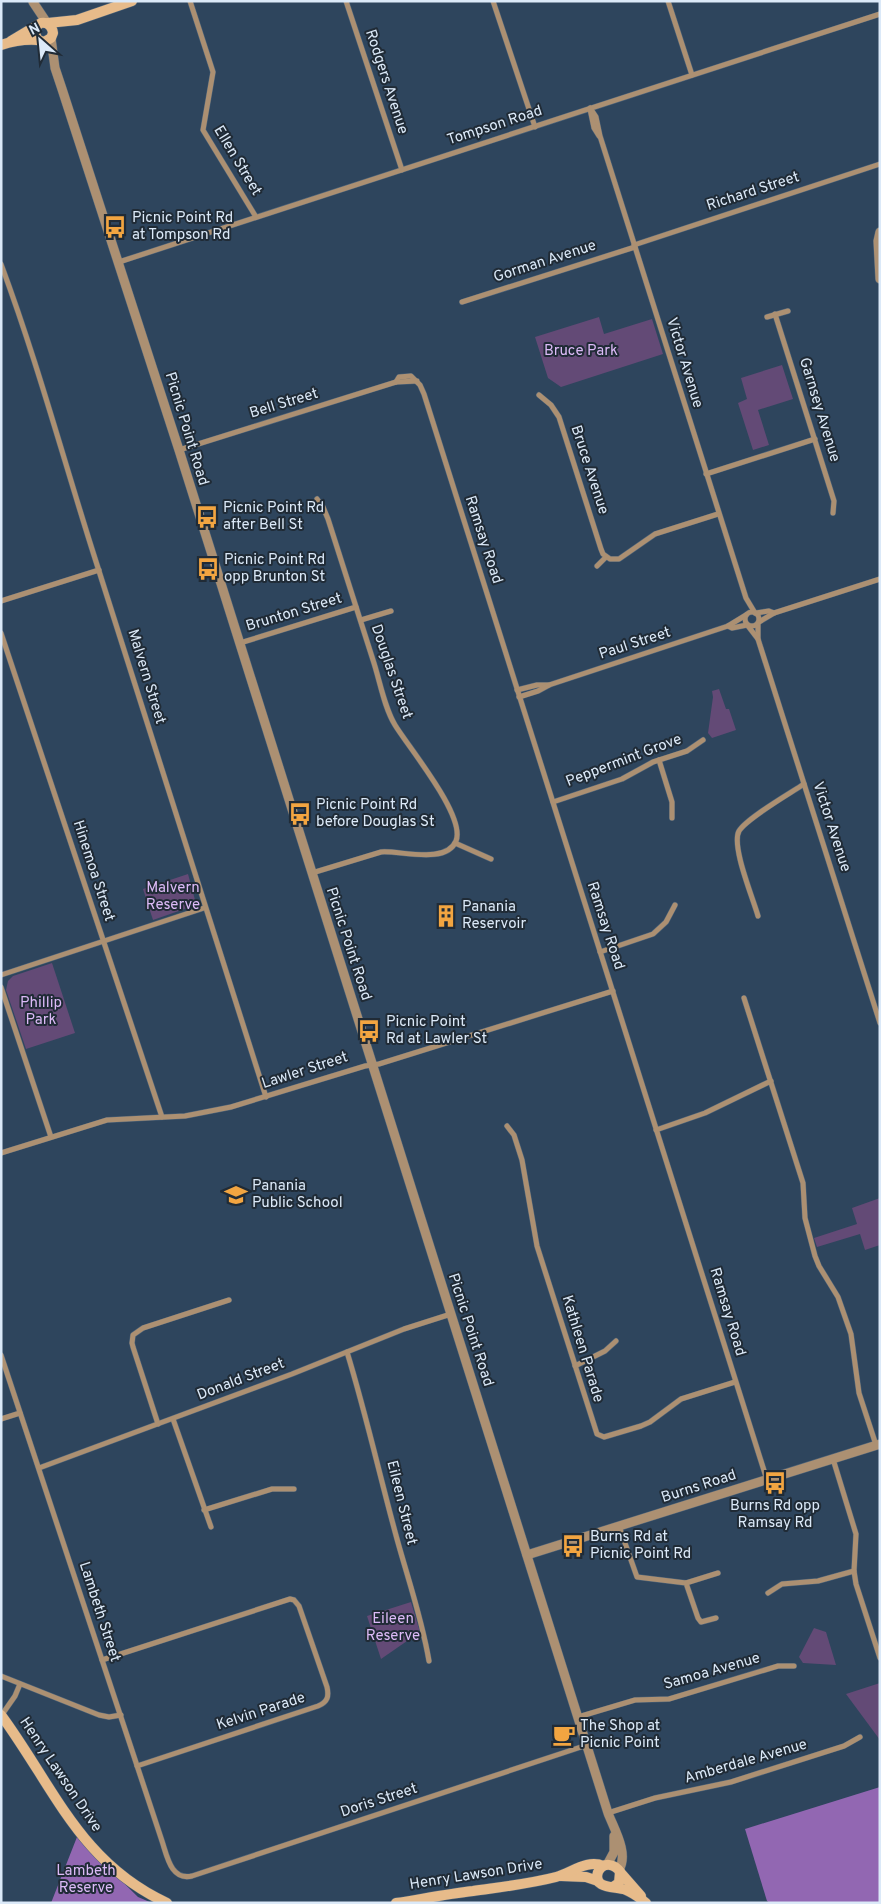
<svg xmlns="http://www.w3.org/2000/svg" width="881" height="1904" font-family="Overpass,sans-serif">
<style>
.green{fill:#634a76}
.forest{fill:#9267b2}
.lines{fill:none;stroke-linecap:round;stroke-linejoin:round}
.minor-casing{stroke:#4d6379;stroke-width:6}
.tertiary-casing{stroke:#4d6379;stroke-width:10}
.secondary-casing{stroke:#4d6379;stroke-width:11}
.minor{stroke:#ac9072;stroke-width:5}
.tertiary{stroke:#ac9072;stroke-width:9}
.secondary{stroke:#e7bb8a;stroke-width:10}
.labels{text-anchor:middle;dominant-baseline:central;stroke-width:4;stroke-linejoin:round;paint-order:stroke}
.street-label{font-size:15px;fill:#dbe9f8;stroke:#202b36}
.poi-label{font-size:15px;fill:#dbe9f8;stroke:#202b36;text-anchor:start}
.park-label{font-size:15px;fill:#dcbaf7;stroke:#202b36}
</style>
<rect width="100%" height="100%" fill="#2e455d"/>
<g class="green">
<polygon points="599,317 604,334 652,319 663,354 561,387 548,378 535,337"/>
<polygon points="782,365 793,399 758,410 769,445 753,450 738,403 747,399 741,378"/>
<polygon points="719,689 726,709 729,709 736,730 712,738 708,733 713,697 712,691"/>
<polygon points="188,874 195,900 193,906 153,920 143,889"/>
<polygon points="52,963 75,1033 26,1049 6,990 8,981 13,976"/>
<polygon points="880,1198 880,1245 865,1250 860,1234 817,1247 814,1238 857,1224 852,1208"/>
<polygon points="411,1602 420,1632 381,1659 367,1616"/>
<polygon points="814,1628 826,1632 836,1665 803,1663 799,1657"/>
<polygon points="880,1683 880,1740 846,1694"/>
</g>
<g class="forest">
<polygon points="880,1787 880,1903 770,1903 767,1901 745,1829"/>
<polygon points="77,1837 138,1897 152,1903 51,1903"/>
</g>
<g class="lines">
<defs>
<g id="minor">
<polyline points="190,1 213,72 203,130 256,217"/>
<polyline points="346,1 402,170"/>
<polyline points="493,1 535,127"/>
<polyline points="668,1 692,75"/>
<polyline points="590,108 596,117 600,136 746,598 755,613"/>
<polyline points="590,109 594,128 599,136"/>
<polyline points="634,245 880,164"/>
<polyline points="119,262 880,14"/>
<path d="M 1,264 C 36,358 62,454 92,549 C 150,732 207,915 266,1097"/>
<polyline points="462,302 635,247"/>
<polyline points="775,314 834,501 833,513"/>
<polyline points="767,317 788,311"/>
<polyline points="396,382 399,377 411,376 420,385 424,394 767,1480"/>
<polyline points="539,395 551,405 559,417 601,549 603,554 610,559 619,559 655,534 718,514"/>
<polyline points="179,450 396,382 417,381"/>
<polyline points="706,474 815,439"/>
<polyline points="597,566 606,557"/>
<polyline points="1,601 99,570"/>
<circle cx="752" cy="619" r="7"/>
<polyline points="756,613 769,611 774,613"/>
<polyline points="361,620 391,611"/>
<polyline points="759,622 774,613 880,579"/>
<polyline points="758,624 758,639 880,1023"/>
<polyline points="728,626 732,628 747,625"/>
<polyline points="748,626 758,639"/>
<polyline points="1,633 162,1117"/>
<polyline points="240,643 356,607"/>
<polyline points="517,690 537,685 549,685"/>
<polyline points="519,697 538,691 549,685 728,626 746,615"/>
<polyline points="659,760 672,802 672,818"/>
<polyline points="553,802 622,779 653,762 687,751 703,740"/>
<polyline points="455,843 491,859"/>
<path d="M 312,873 L 381,852 C 399,850 446,865 456,841 C 466,816 409,748 395,725 C 384,707 380,681 373,660 C 358,613 343,566 328,519 L 323,507 L 317,499"/>
<path d="M 758,916 C 753,898 731,846 739,831 C 747,818 789,794 804,784"/>
<polyline points="600,952 653,934 666,922 675,905"/>
<polyline points="1,975 204,908"/>
<polyline points="1,987 51,1137"/>
<polyline points="744,998 803,1183 805,1218 815,1256 819,1266 838,1297 851,1334 859,1393 876,1445"/>
<polyline points="507,1126 514,1135 522,1160 537,1246 597,1434 604,1437 641,1426 650,1422 681,1399 735,1382"/>
<polyline points="656,1130 705,1113 771,1081"/>
<polyline points="1,1153 107,1120 185,1116 231,1107 365,1066 379,1064 613,991"/>
<path d="M 347,1352 C 366,1414 380,1477 397,1539 C 408,1579 422,1619 429,1661"/>
<path d="M 1,1355 L 162,1841 C 167,1856 171,1881 192,1876 L 587,1745"/>
<polyline points="575,1366 605,1351 616,1341"/>
<polyline points="1,1419 20,1413"/>
<polyline points="173,1419 211,1527"/>
<polyline points="158,1424 133,1347 132,1343 133,1335 143,1328 229,1300"/>
<polyline points="833,1459 856,1534 854,1571 856,1584 880,1658"/>
<polyline points="39,1468 292,1374 404,1329 451,1314"/>
<polyline points="204,1510 272,1489 294,1489"/>
<polyline points="619,1526 637,1577 686,1583 698,1618 701,1622 716,1618"/>
<polyline points="686,1583 718,1573"/>
<polyline points="768,1593 782,1584 818,1581 854,1571"/>
<path d="M 102,1660 L 290,1599 L 294,1600 L 299,1606 L 327,1687 C 329,1696 328,1702 318,1706 L 137,1766"/>
<polyline points="1,1676 99,1715 109,1717 121,1715"/>
<polyline points="1,1716 15,1696 20,1684"/>
<polyline points="578,1717 635,1700 669,1699 778,1666 794,1666"/>
<polyline points="608,1813 655,1798 731,1782 844,1746 860,1737"/>
</g>
<g id="tertiary">
<polyline points="33,2 47,23"/>
<path d="M 51,38 L 55,68 L 62,89 L 179,450 L 608,1813 C 614,1829 629,1853 619,1870"/>
<polyline points="880,232 878,241 880,279"/>
<polyline points="527,1555 880,1444"/>
<polyline points="607,1865 614,1852 614,1836"/>
</g>
<g id="secondary">
<polyline points="48,23 77,20 132,1"/>
<path d="M 11,41 L 41,23 C 48,22 52,26 53,33 L 51,38 L 44,42 L 38,40 L 34,32 L 36,26"/>
<path d="M 1,45 C 13,41 26,39 38,40"/>
<path d="M 1,1715 C 54,1787 80,1863 167,1903"/>
<polyline points="620,1872 641,1896"/>
<polyline points="561,1876 586,1877 598,1881"/>
<path d="M 613,1887 L 619,1883 L 620,1872 C 615,1864 603,1861 598,1872 C 592,1890 617,1886 626,1890 C 633,1893 640,1898 646,1903"/>
<path d="M 396,1903 C 422,1899 447,1894 473,1891 C 501,1887 529,1884 556,1877 C 571,1873 588,1859 603,1866"/>
</g>
</defs>
<use href="#minor" class="minor-casing"/>
<use href="#tertiary" class="tertiary-casing"/>
<use href="#secondary" class="secondary-casing"/>
<use href="#minor" class="minor"/>
<use href="#tertiary" class="tertiary"/>
<use href="#secondary" class="secondary"/>
</g>
<defs>
<symbol id="bus-bare" viewBox="-9 -9 18 18"><path d="M-5-6H5V4H4V6H2V4H-2V6H-4V4H-5ZM-3.5-4V0h7V-4ZM-3.5 1.2v1.5H-2V1.2ZM2 1.2v1.5H3.5V1.2Z" fill="#f2a541" stroke="#202b36" stroke-width="2.5" paint-order="stroke"/></symbol>
<symbol id="building-bare" viewBox="-9 -9 18 18"><path d="M-4-6H4V6H1V3H-1V6H-4ZM-2.5-4.3h1.7v1.8h-1.7ZM.8-4.3h1.7v1.8H.8ZM-2.5-1h1.7V.8h-1.7ZM.8-1h1.7V.8H.8Z" fill="#f2a541" stroke="#202b36" stroke-width="2.5" paint-order="stroke"/></symbol>
<symbol id="school-bare" viewBox="-9 -9 18 18"><path d="M0-5L7-2L0 1L-7-2ZM-4 1L0 2.5L4 1V4Q0 6-4 4Z" fill="#f2a541" stroke="#202b36" stroke-width="2.5" paint-order="stroke"/></symbol>
<symbol id="cafe-bare" viewBox="-9 -9 18 18"><path d="M-5.5-4.5H6V0H3Q3 3.5 0 3.5H-2.5Q-5.5 3.5-5.5 0ZM3-3.2v2h1.7v-2ZM-6 4.5H4V6H-6Z" fill="#f2a541" stroke="#202b36" stroke-width="2.5" paint-order="stroke"/></symbol>
</defs>
<g fill-rule="evenodd">
<use href="#bus-bare" x="99" y="211" width="32" height="32"/>
<use href="#bus-bare" x="191" y="501" width="32" height="32"/>
<use href="#bus-bare" x="192" y="553" width="32" height="32"/>
<use href="#bus-bare" x="284" y="798" width="32" height="32"/>
<use href="#building-bare" x="430" y="900" width="32" height="32"/>
<use href="#bus-bare" x="353" y="1015" width="32" height="32"/>
<use href="#school-bare" x="220" y="1179" width="32" height="32"/>
<use href="#bus-bare" x="759" y="1467" width="32" height="32"/>
<use href="#bus-bare" x="557" y="1530" width="32" height="32"/>
<use href="#cafe-bare" x="548" y="1719" width="32" height="32"/>
</g>
<g class="labels">
<g class="street-label">
<text transform="translate(386 82) rotate(72)">Rodgers Avenue</text>
<text transform="translate(495 126) rotate(-18)">Tompson Road</text>
<text transform="translate(237 161) rotate(59)">Ellen Street</text>
<text transform="translate(753 192) rotate(-18)">Richard Street</text>
<text transform="translate(545 262) rotate(-18)">Gorman Avenue</text>
<text transform="translate(684 363) rotate(73)">Victor Avenue</text>
<text transform="translate(284 404) rotate(-17)">Bell Street</text>
<text transform="translate(819 410) rotate(73)">Garnsey Avenue</text>
<text transform="translate(186 429) rotate(73)">Picnic Point Road</text>
<text transform="translate(589 470) rotate(72)">Bruce Avenue</text>
<text transform="translate(483 540) rotate(72)">Ramsay Road</text>
<text transform="translate(294 613) rotate(-17)">Brunton Street</text>
<text transform="translate(635 644) rotate(-18)">Paul Street</text>
<text transform="translate(391 672) rotate(71)">Douglas Street</text>
<text transform="translate(146 677) rotate(73)">Malvern Street</text>
<text transform="translate(624 761) rotate(-21)">Peppermint Grove</text>
<text transform="translate(831 827) rotate(72)">Victor Avenue</text>
<text transform="translate(93 871) rotate(72)">Hinemoa Street</text>
<text transform="translate(605 926) rotate(72)">Ramsay Road</text>
<text transform="translate(348 944) rotate(72)">Picnic Point Road</text>
<text transform="translate(305 1071) rotate(-18)">Lawler Street</text>
<text transform="translate(727 1312) rotate(73)">Ramsay Road</text>
<text transform="translate(470 1330) rotate(72)">Picnic Point Road</text>
<text transform="translate(582 1349) rotate(73)">Kathleen Parade</text>
<text transform="translate(241 1380) rotate(-21)">Donald Street</text>
<text transform="translate(699 1487) rotate(-18)">Burns Road</text>
<text transform="translate(401 1503) rotate(76)">Eileen Street</text>
<text transform="translate(99 1612) rotate(72)">Lambeth Street</text>
<text transform="translate(712 1672) rotate(-16)">Samoa Avenue</text>
<text transform="translate(261 1712) rotate(-18)">Kelvin Parade</text>
<text transform="translate(746 1762) rotate(-16)">Amberdale Avenue</text>
<text transform="translate(60 1775) rotate(56)">Henry Lawson Drive</text>
<text transform="translate(379 1801) rotate(-18)">Doris Street</text>
<text transform="translate(476 1875) rotate(-9)">Henry Lawson Drive</text>
</g>
<g class="poi-label">
<text x="132" y="218">Picnic Point Rd<tspan x="132" dy="17">at Tompson Rd</tspan></text>
<text x="223" y="508">Picnic Point Rd<tspan x="223" dy="17">after Bell St</tspan></text>
<text x="224" y="560">Picnic Point Rd<tspan x="224" dy="17">opp Brunton St</tspan></text>
<text x="316" y="805">Picnic Point Rd<tspan x="316" dy="17">before Douglas St</tspan></text>
<text x="462" y="907">Panania<tspan x="462" dy="17">Reservoir</tspan></text>
<text x="386" y="1022">Picnic Point<tspan x="386" dy="17">Rd at Lawler St</tspan></text>
<text x="252" y="1186">Panania<tspan x="252" dy="17">Public School</tspan></text>
<text x="775" y="1506" text-anchor="middle">Burns Rd opp<tspan x="775" dy="17">Ramsay Rd</tspan></text>
<text x="590" y="1537">Burns Rd at<tspan x="590" dy="17">Picnic Point Rd</tspan></text>
<text x="580" y="1726">The Shop at<tspan x="580" dy="17">Picnic Point</tspan></text>
</g>
<g class="park-label">
<text x="581" y="351">Bruce Park</text>
<text x="173" y="888">Malvern<tspan x="173" dy="17">Reserve</tspan></text>
<text x="41" y="1003">Phillip<tspan x="41" dy="17">Park</tspan></text>
<text x="393" y="1619">Eileen<tspan x="393" dy="17">Reserve</tspan></text>
<text x="86" y="1871">Lambeth<tspan x="86" dy="17">Reserve</tspan></text>
</g>
</g>
<rect width="881" height="1904" fill="none" stroke="#dbe9f8" stroke-width="5"/>
<g transform="translate(40 40) rotate(333)" stroke="#202b36" stroke-width="4" paint-order="stroke">
<path d="M0-4L9 19L0 12L-9 19Z" fill="#dbe9f8"/>
<text y="-8" font-size="14" font-weight="bold" text-anchor="middle" fill="#dbe9f8">N</text>
</g>
</svg>
